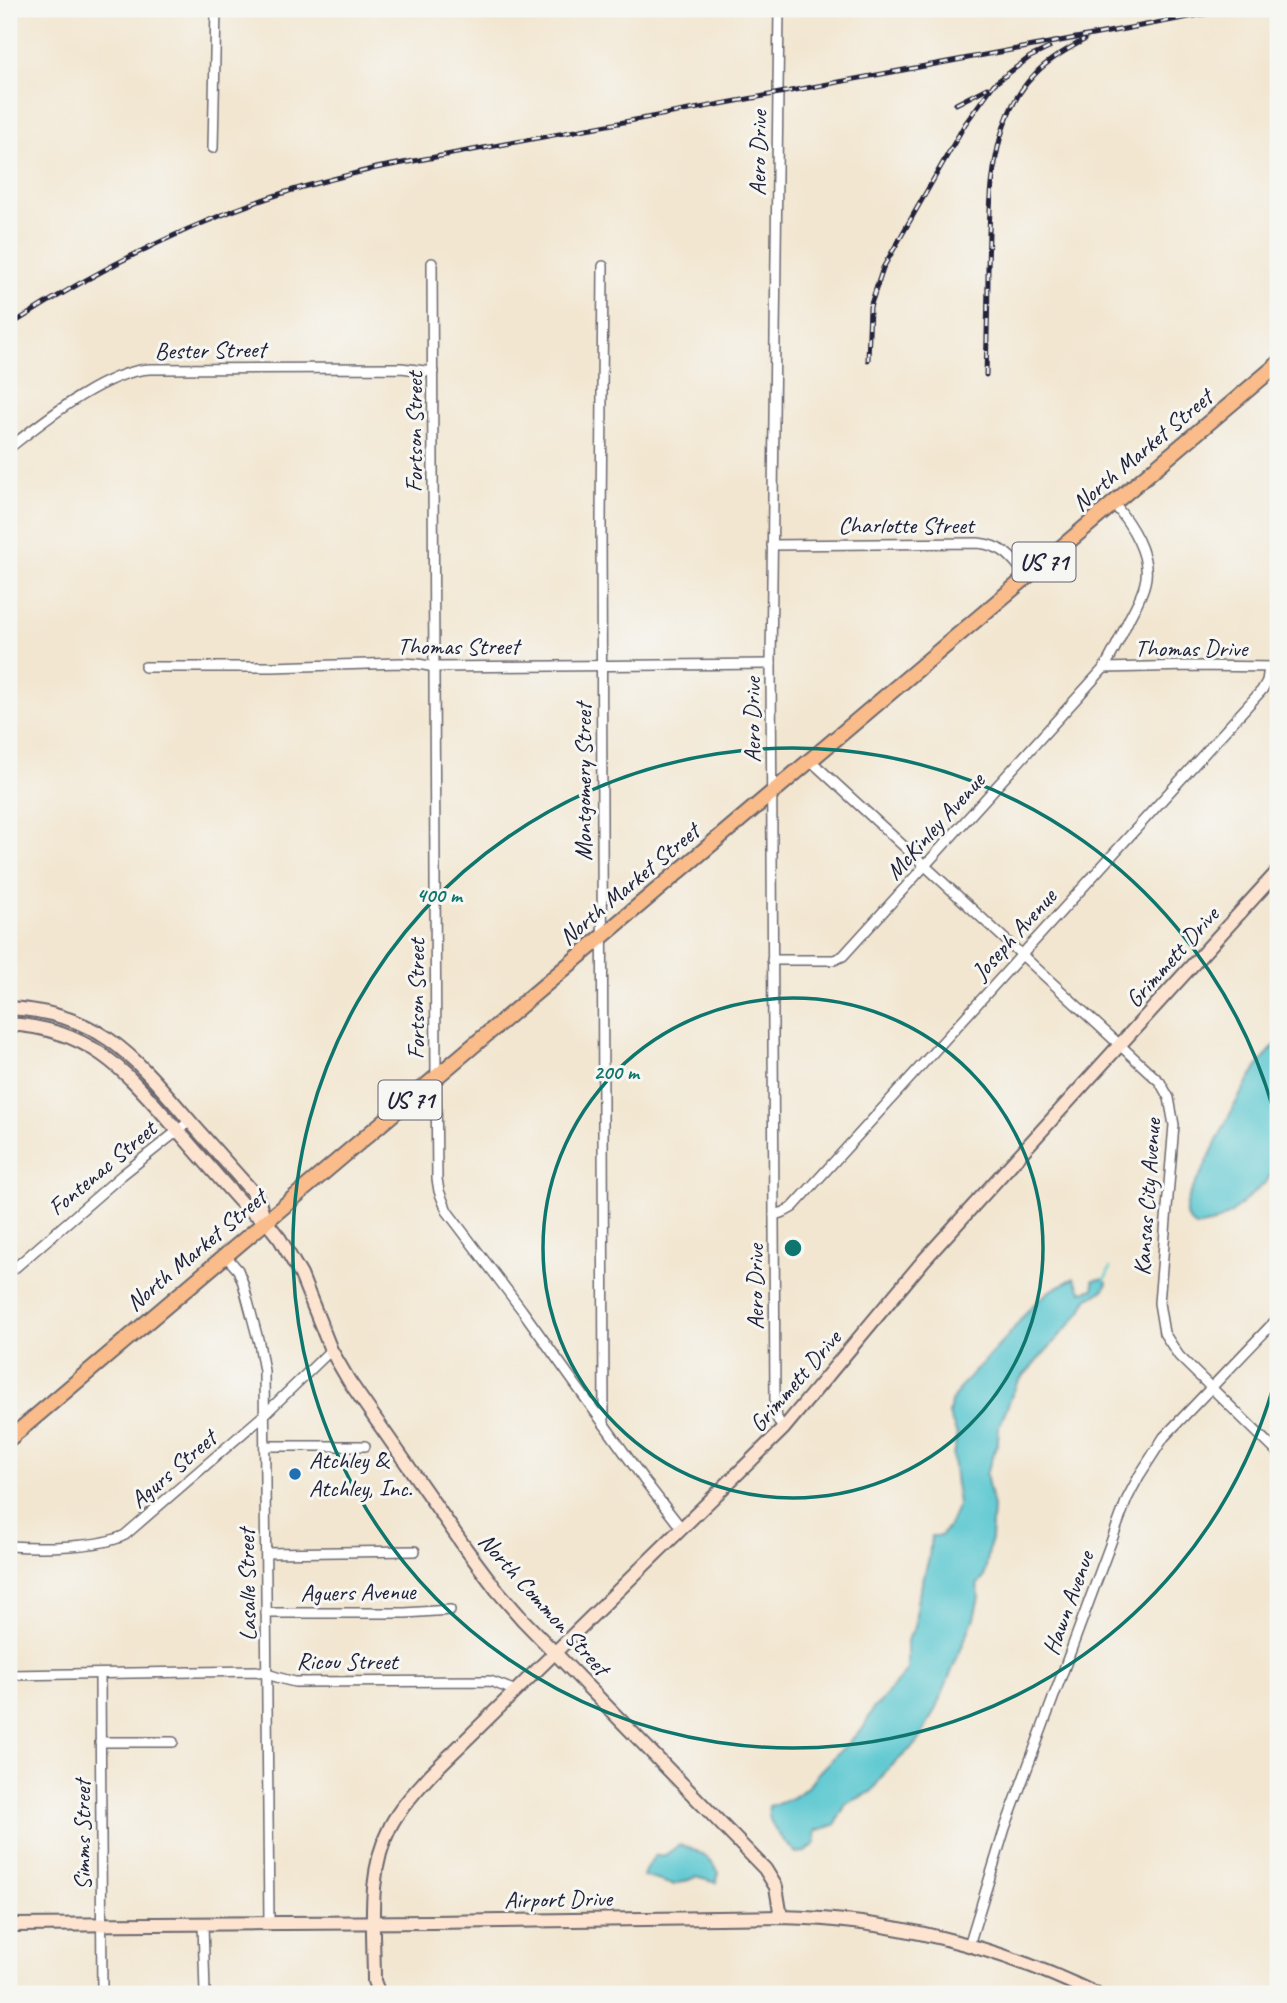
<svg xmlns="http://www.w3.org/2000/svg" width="1287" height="2003" font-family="Caveat,sans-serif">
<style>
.water{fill:#5ac7d0;stroke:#3e7486;stroke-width:2}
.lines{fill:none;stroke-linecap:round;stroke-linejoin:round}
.stream{stroke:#5ac7d0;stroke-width:2.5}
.street-casing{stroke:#6b676f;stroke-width:12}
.secondary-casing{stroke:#6b676f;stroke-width:16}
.primary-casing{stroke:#6b676f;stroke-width:18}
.street{stroke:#fff;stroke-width:9}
.secondary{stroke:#fde4d0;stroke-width:12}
.primary{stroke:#f9bc8a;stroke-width:14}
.rail-casing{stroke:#22223b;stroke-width:5}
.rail{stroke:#f6f6f2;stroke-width:2.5;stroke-dasharray:8;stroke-linecap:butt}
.ring{fill:none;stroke:#0f766e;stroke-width:3.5}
.poi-dot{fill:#1f6fb2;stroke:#f6f6f2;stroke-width:2.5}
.labels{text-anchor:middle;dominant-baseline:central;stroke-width:6;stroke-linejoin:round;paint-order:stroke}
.shield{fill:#f6f6f2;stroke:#626272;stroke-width:2}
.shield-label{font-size:23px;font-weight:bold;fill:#22223b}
.street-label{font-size:24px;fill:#22223b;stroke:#f6f6f2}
.poi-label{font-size:24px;fill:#22223b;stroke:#f6f6f2;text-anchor:start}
.centre{fill:#0f766e;stroke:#f6f6f2;stroke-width:3.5}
.ring-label{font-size:21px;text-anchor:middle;font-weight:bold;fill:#0f766e;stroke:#f6f6f2;stroke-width:6;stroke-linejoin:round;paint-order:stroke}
</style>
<rect width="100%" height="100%" fill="#f6f6f2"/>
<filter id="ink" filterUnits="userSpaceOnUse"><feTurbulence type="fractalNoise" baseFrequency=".0143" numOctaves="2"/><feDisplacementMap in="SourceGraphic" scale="14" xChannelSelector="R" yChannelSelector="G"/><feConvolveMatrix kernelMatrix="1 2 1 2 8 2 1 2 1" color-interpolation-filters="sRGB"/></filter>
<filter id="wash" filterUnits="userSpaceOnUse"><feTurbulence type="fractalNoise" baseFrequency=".00686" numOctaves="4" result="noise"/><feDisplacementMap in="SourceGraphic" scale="28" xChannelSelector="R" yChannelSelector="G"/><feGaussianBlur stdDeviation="1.57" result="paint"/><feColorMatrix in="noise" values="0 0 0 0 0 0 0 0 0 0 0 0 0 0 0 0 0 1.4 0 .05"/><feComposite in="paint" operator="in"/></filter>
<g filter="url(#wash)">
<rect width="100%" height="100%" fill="#f2e6d0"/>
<g class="water">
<path d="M 1278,1042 L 1278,1161 L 1267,1181 L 1230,1214 L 1214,1223 L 1196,1227 C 1190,1222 1185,1219 1186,1210 C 1187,1195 1197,1182 1203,1170 C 1225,1125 1244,1078 1278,1042 Z"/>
<path d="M 1074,1278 L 1082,1292 L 1094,1289 L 1093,1280 L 1102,1279 L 1107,1282 C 1105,1292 1096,1294 1087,1299 L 1082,1311 L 1017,1383 L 999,1426 L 998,1441 L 986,1474 L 993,1507 L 991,1539 L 984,1578 L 977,1585 L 979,1597 L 974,1618 L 936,1708 L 919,1741 L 886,1771 L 871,1792 L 846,1804 L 835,1825 L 815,1831 L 816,1843 L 805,1852 L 796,1853 C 783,1839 766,1826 769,1806 C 786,1803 810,1790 817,1774 L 864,1727 L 874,1707 L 879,1704 L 907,1670 L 907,1640 L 915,1627 L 917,1602 L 929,1558 L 931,1536 L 941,1536 L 949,1525 L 958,1505 L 953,1456 L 957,1435 L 949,1415 L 951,1402 L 962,1385 L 1007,1337 L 1029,1309 L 1048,1292 Z"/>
<path d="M 679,1845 C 695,1848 712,1858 719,1873 L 716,1883 L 697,1877 L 674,1885 L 643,1876 L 646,1868 L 655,1856 L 665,1855 Z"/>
</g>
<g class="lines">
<polyline class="stream" points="1104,1281 1110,1268"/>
</g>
</g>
<g filter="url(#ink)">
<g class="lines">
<defs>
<g id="street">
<polyline points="779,9 771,664 775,1405 777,1418 783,1429"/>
<polyline points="213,148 216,9"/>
<polyline points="432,263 436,1079 437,1179 439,1191 447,1211 522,1310 644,1480 682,1529"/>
<polyline points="603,266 601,523 604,1424"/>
<path d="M 9,448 C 45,420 104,372 149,369 L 401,368 L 433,372"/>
<path d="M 772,545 L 978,543 C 1004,546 1012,557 1027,577"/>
<polyline points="145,667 272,667 400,663 418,664 435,667 771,664"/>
<polyline points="1104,668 1191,666 1278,667"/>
<polyline points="810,760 1160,1082 1169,1098 1174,1125 1159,1303 1164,1333 1179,1356 1278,1453"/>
<path d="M 772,960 L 834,960 L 843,956 L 1104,668 C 1114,652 1121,636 1129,619 C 1135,607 1142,596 1145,583 C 1152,556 1130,523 1114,504"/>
<polyline points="774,1215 784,1212 793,1207 1262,690 1267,681 1269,668"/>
<polyline points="225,1255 238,1270 243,1283 259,1343 264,1371 269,1923"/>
<polyline points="9,1273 122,1175 190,1121"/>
<polyline points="265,1446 365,1446"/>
<path d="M 9,1546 C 39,1548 100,1548 125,1535 L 265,1414 L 331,1350"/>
<polyline points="266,1553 415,1551"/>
<polyline points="266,1613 405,1613 450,1610"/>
<path d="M 9,1675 L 256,1671 C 269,1674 281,1679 295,1682 L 490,1681 L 516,1691"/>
<polyline points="100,1675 102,1994"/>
<polyline points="100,1742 173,1742"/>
<polyline points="203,1923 205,1994"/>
<polyline points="969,1945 1005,1828 1127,1499 1139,1476 1164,1437 1278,1318"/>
</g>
<g id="secondary">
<path d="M 9,1008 C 99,1013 133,1055 188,1119 C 209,1143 230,1167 252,1191 L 258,1199 L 265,1220 L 280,1239 L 301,1275 L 331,1350 L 349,1381 L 466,1549 L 496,1589 L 523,1620 L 765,1869 L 776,1887 L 781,1917"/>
<path d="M 9,1024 C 89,1029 122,1067 172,1124 C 197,1152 221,1181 246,1208 L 265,1220"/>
<path d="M 9,1925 L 433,1922 L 781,1917 C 890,1919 998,1946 1096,1994"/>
<path d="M 379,1994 L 374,1981 C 374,1930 366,1873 391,1825 C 401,1806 417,1790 431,1774 L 783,1429 L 924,1260 L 1278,871"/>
</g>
<polyline id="primary" points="9,1439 1278,364"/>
</defs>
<use href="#street" class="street-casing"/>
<use href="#secondary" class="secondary-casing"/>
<use href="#primary" class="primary-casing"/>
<use href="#street" class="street"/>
<use href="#secondary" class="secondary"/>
<use href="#primary" class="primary"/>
<defs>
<g id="rail">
<polyline points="956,104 987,88"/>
<path d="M 9,326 C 95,271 186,224 283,193 C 314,183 345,176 376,168 L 1232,9"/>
<polyline points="868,360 870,307 883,268 965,124 994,84 1030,57 1049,48"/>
<path d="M 986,375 C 987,339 988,303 988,268 C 990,206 988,120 1035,74 C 1048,60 1068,49 1084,40"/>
</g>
</defs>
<use href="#rail" class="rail-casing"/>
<use href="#rail" class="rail"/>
</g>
</g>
<g class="ring">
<circle cx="793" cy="1248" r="250"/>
<path d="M1278 1369A500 500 0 1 1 1278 1127"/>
</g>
<circle class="poi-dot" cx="295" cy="1474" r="7"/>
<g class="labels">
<g class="shield">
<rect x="1012.5" y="542.5" width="63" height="39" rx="5"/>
<rect x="378.5" y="1080.5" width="63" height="39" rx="5"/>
</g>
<g class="shield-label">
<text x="1044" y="562">US 71</text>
<text x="410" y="1100">US 71</text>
</g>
<g class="street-label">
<text transform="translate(758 153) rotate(-89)">Aero Drive</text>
<text transform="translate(210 350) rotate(-1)">Bester Street</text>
<text transform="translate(414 432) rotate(-90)">Fortson Street</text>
<text transform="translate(1142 450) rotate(-40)">North Market Street</text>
<text x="906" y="525">Charlotte Street</text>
<text x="458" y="646">Thomas Street</text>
<text x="1191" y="648">Thomas Drive</text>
<text transform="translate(752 720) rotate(-90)">Aero Drive</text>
<text transform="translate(583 782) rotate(-90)">Montgomery Street</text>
<text transform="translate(935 826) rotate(-48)">McKinley Avenue</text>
<text transform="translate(629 884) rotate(-40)">North Market Street</text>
<text transform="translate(1014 934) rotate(-48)">Joseph Avenue</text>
<text transform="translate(1172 957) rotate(-48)">Grimmett Drive</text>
<text transform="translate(416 999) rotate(-90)">Fortson Street</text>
<text transform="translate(102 1168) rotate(-40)">Fontenac Street</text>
<text transform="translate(1147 1197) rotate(-86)">Kansas City Avenue</text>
<text transform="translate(196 1250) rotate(-40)">North Market Street</text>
<text transform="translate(755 1287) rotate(-90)">Aero Drive</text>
<text transform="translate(795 1381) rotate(-49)">Grimmett Drive</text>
<text transform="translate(173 1469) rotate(-41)">Agurs Street</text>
<text transform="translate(247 1585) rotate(-91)">Lasalle Street</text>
<text transform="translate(358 1592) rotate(-1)">Aguers Avenue</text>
<text transform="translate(1068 1603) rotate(-70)">Hawn Avenue</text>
<text transform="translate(544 1604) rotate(48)">North Common Street</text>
<text x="347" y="1661">Ricou Street</text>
<text transform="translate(82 1835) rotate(-90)">Simms Street</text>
<text transform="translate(558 1899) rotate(-1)">Airport Drive</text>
</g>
<g class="poi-label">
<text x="309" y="1460">Atchley &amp;<tspan x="309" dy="28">Atchley, Inc.</tspan></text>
</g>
</g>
<circle cx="793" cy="1248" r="10" class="centre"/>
<g class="ring-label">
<text x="439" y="902">400 m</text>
<text x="616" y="1079">200 m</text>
</g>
<rect width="1287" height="2003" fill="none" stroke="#f6f6f2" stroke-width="35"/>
</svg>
